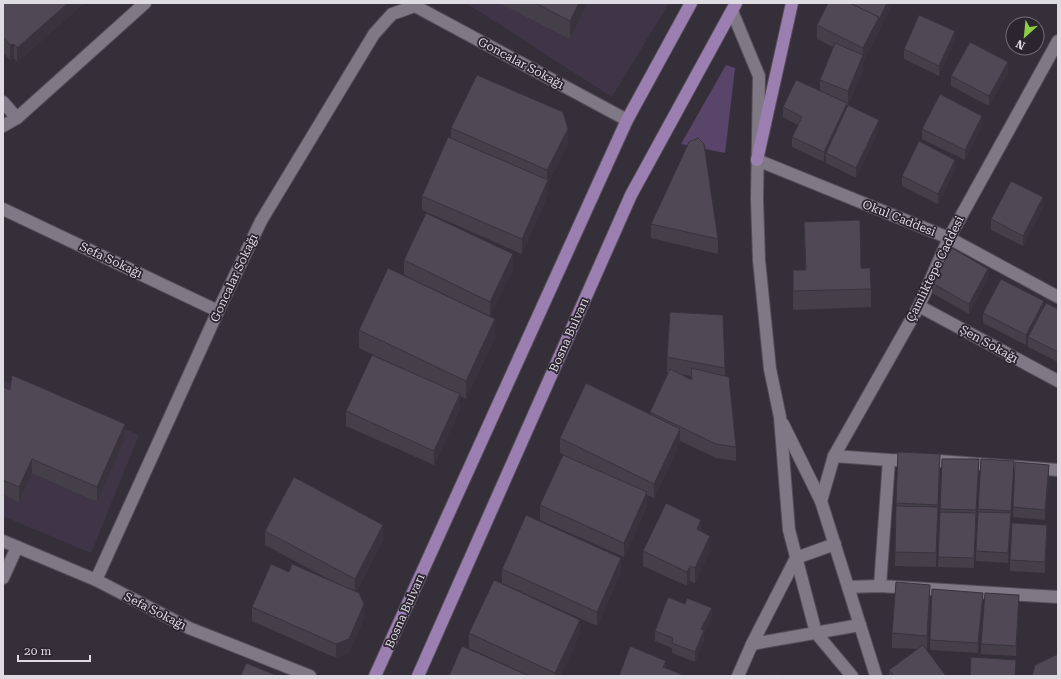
<svg xmlns="http://www.w3.org/2000/svg" width="1061" height="679" font-family="'Roboto Serif',serif">
<style>
.built{fill:#3f3546}
.green{fill:#5a456a}
.lines{fill:none;stroke-linecap:round;stroke-linejoin:round}
.minor-casing{stroke:#534e57;stroke-width:14}
.major-casing{stroke:#534e57;stroke-width:14}
.minor{stroke:#7f7885;stroke-width:12}
.major{stroke:#9b7fb0;stroke-width:12}
.wall{fill:#453f49;fill-rule:evenodd}
.shaded-wall{fill:#38333c}
.building{fill:#504955;stroke:#38333c}
.labels{text-anchor:middle;dominant-baseline:central;stroke-width:3.5;stroke-linejoin:round;paint-order:stroke}
.street-label{font-size:12px;fill:#dfdbe3;stroke:#2b2530}
</style>
<rect width="100%" height="100%" fill="#352f3a"/>
<g class="built">
<polygon points="466,3 669,3 612,97"/>
<polygon points="3,380 139,435 91,553 3,516"/>
</g>
<polygon class="green" points="726,65 735,68 725,153 681,144"/>
<g class="lines">
<defs>
<g id="minor">
<polyline points="732,11 759,76 757,199 759,260 770,369 780,417 789,530 816,633 852,676"/>
<polyline points="3,102 17,118"/>
<polyline points="3,126 17,118 145,3"/>
<polyline points="757,160 949,238 1058,297"/>
<polyline points="3,209 218,311"/>
<polyline points="919,306 1058,381"/>
<polyline points="783,424 821,501 876,676"/>
<polyline points="834,456 889,460 939,461 1058,470"/>
<polyline points="821,501 834,456 919,306 949,238 1058,41"/>
<polyline points="3,541 96,580 189,628 310,676"/>
<polyline points="3,578 17,547"/>
<polyline points="96,580 218,311 261,221 374,34 392,14 415,6 627,120"/>
<polyline points="880,586 889,460"/>
<polyline points="848,587 880,586 1058,597"/>
<polyline points="752,644 860,625"/>
<polyline points="738,676 752,644 796,558 835,544"/>
</g>
<g id="major">
<polyline points="757,160 792,3"/>
<polyline points="375,676 627,120 691,3"/>
<polyline points="418,676 631,195 736,3"/>
</g>
</defs>
<use href="#minor" class="minor-casing"/>
<use href="#major" class="major-casing"/>
<use href="#minor" class="minor"/>
<use href="#major" class="major"/>
</g>
<g class="wall">
<polygon points="3,3 84,3 17,62 14,58 10,60 3,52"/>
<polygon points="499,3 588,3 570,39"/>
<polygon points="892,3 892,4 879,30 879,31 863,62 863,70 848,106 847,105 847,108 879,130 856,178 826,163 826,158 824,162 792,147 792,137 798,125 783,117 783,107 820,91 820,80 833,47 817,39 817,25"/>
<polygon points="955,41 939,76 904,59 904,49"/>
<polygon points="1008,73 989,106 951,86 951,76"/>
<polygon points="982,126 965,160 922,139 922,129"/>
<polygon points="451,128 568,144 548,183 548,194 522,254 422,210 422,196 451,138"/>
<polygon points="955,170 938,204 902,186 902,176"/>
<polygon points="1043,207 1023,246 991,230 991,219"/>
<polygon points="804,222 861,268 871,289 871,307 793,310 793,270 805,270"/>
<polygon points="651,224 718,239 718,254 651,238"/>
<polygon points="404,260 513,269 490,316 404,275"/>
<polygon points="988,279 969,314 932,293 932,283"/>
<polygon points="1044,306 1058,309 1058,362 1028,347 1028,342 1026,345 983,323 983,313"/>
<polygon points="359,330 495,337 466,399 460,396 460,409 434,465 346,426 346,411 401,368 359,348"/>
<path d="M 667,357 L 725,368 L 725,376 L 736,447 L 736,461 L 716,458 L 680,441 L 680,443 L 654,498 L 647,495 L 647,506 L 624,557 L 540,520 L 540,505 L 574,460 L 560,453 L 560,438 L 650,414 L 650,412 L 668,372 L 667,372 ZM 679,374 L 691,376 L 691,380 Z"/>
<polygon points="3,387 125,439 97,502 32,473 19,502 3,494"/>
<polygon points="898,452 940,468 938,519 936,567 895,566"/>
<polygon points="981,459 1014,471 1008,563 976,561 976,551"/>
<polygon points="979,469 976,520 974,568 938,567 940,509"/>
<polygon points="1049,475 1045,520 1013,517 1013,507"/>
<polygon points="265,531 383,540 356,592 364,618 349,653 336,658 252,621 252,607 289,572 334,582 265,545"/>
<polygon points="701,532 710,550 695,583 690,581 687,586 643,566 643,551"/>
<polygon points="1047,535 1045,573 1010,571 1010,560"/>
<polygon points="502,569 621,572 597,626 502,583"/>
<polygon points="930,599 927,650 926,650 946,676 889,676 889,670 918,649 892,648 892,633"/>
<polygon points="983,603 978,653 930,650 930,640"/>
<polygon points="1019,605 1016,656 981,654 981,644"/>
<polygon points="712,618 704,633 704,640 695,662 672,653 672,648 655,641 655,631"/>
<polygon points="469,633 580,634 560,676 530,676 469,648"/>
</g>
<g class="shaded-wall">
<polygon points="68,3 84,3 17,62 17,48"/>
<polygon points="579,3 588,3 570,39 570,21"/>
<polygon points="887,3 892,3 892,4 879,30 879,20"/>
<polygon points="879,17 879,31 863,62 863,48"/>
<polygon points="955,31 955,41 939,76 939,66"/>
<polygon points="14,44 14,58 10,60 10,45"/>
<polygon points="863,55 863,70 848,106 848,91"/>
<polygon points="1008,62 1008,73 989,106 989,96"/>
<polygon points="847,103 847,113 826,153 826,158 824,162 824,152"/>
<polygon points="982,116 982,126 965,160 965,150"/>
<polygon points="879,120 879,130 856,178 856,168"/>
<polygon points="568,129 568,144 548,183 548,194 522,254 522,239 547,182 547,170"/>
<polygon points="955,160 955,170 938,204 938,194"/>
<polygon points="1043,197 1043,207 1023,246 1023,236"/>
<polygon points="513,254 513,269 490,316 490,302"/>
<polygon points="988,269 988,279 969,314 969,304"/>
<polygon points="1044,301 1044,311 1028,337 1028,342 1026,345 1026,335"/>
<polygon points="495,319 495,337 466,399 466,381"/>
<polygon points="460,394 460,409 434,465 434,451"/>
<polygon points="125,424 125,439 97,502 97,487"/>
<polygon points="680,429 680,443 654,498 654,484"/>
<polygon points="940,454 940,468 938,519 938,505"/>
<polygon points="32,459 32,473 19,502 19,487"/>
<polygon points="979,459 979,469 976,520 976,510"/>
<polygon points="1014,461 1014,471 1011,521 1011,511"/>
<polygon points="1049,465 1049,475 1045,520 1045,510"/>
<polygon points="647,492 647,506 624,557 624,543"/>
<polygon points="976,513 976,523 974,568 974,558"/>
<polygon points="1011,513 1011,523 1008,563 1008,553"/>
<polygon points="701,520 701,534 697,529"/>
<polygon points="383,525 383,540 355,593 355,579"/>
<polygon points="1047,525 1047,535 1045,573 1045,562"/>
<polygon points="710,536 710,550 695,583 695,568"/>
<polygon points="621,558 621,572 597,626 597,612"/>
<polygon points="690,566 690,581 687,586 687,572"/>
<polygon points="930,585 930,599 927,650 927,636"/>
<polygon points="983,593 983,603 978,653 978,643"/>
<polygon points="1019,595 1019,605 1016,656 1016,646"/>
<polygon points="364,604 364,618 349,653 336,658 336,644"/>
<polygon points="712,608 712,618 704,633 704,640 695,662 695,652 701,629"/>
<polygon points="580,620 580,634 560,676 555,676 555,673"/>
<polygon points="666,661 666,675 663,667"/>
</g>
<g class="building">
<polygon points="3,3 68,3 17,48 14,44 10,45 3,37"/>
<polygon points="535,3 579,3 570,21"/>
<polygon points="828,3 850,3 879,17 863,48 817,25"/>
<polygon points="850,3 887,3 879,20 879,17"/>
<polygon points="919,15 955,31 939,66 904,49"/>
<polygon points="970,42 1008,62 989,96 951,76"/>
<polygon points="835,43 863,55 848,91 820,80"/>
<polygon points="477,75 563,112 568,129 547,170 451,128"/>
<polygon points="796,80 847,103 824,152 792,137 802,117 783,107"/>
<polygon points="940,94 982,116 965,150 922,129"/>
<polygon points="848,105 879,120 856,168 826,153"/>
<polygon points="448,137 548,180 522,239 422,196"/>
<polygon points="698,138 704,144 718,239 651,224 689,142"/>
<polygon points="919,141 955,160 938,194 902,176"/>
<polygon points="1011,181 1043,197 1023,236 991,219"/>
<polygon points="426,213 513,254 490,302 404,260"/>
<polygon points="860,220 861,268 870,268 871,289 793,291 793,270 806,270 804,222"/>
<polygon points="952,248 988,269 969,304 932,283"/>
<polygon points="388,268 495,319 466,381 359,330"/>
<polygon points="1001,279 1044,301 1026,335 983,313"/>
<polygon points="1046,303 1058,309 1058,352 1028,337"/>
<polygon points="670,312 723,315 725,368 667,357"/>
<polygon points="372,355 460,394 434,451 346,411"/>
<polygon points="691,368 729,377 736,447 716,444 650,412 670,369 692,380"/>
<polygon points="12,375 125,424 97,487 32,459 19,487 3,480 3,387 10,390"/>
<polygon points="586,383 680,429 654,484 560,438"/>
<polygon points="898,452 940,454 938,505 896,503"/>
<polygon points="563,455 647,492 624,543 540,505"/>
<polygon points="942,459 979,459 976,510 940,509"/>
<polygon points="981,459 1014,461 1011,511 978,509"/>
<polygon points="1015,462 1049,465 1045,510 1013,507"/>
<polygon points="294,477 383,525 355,579 265,531"/>
<polygon points="666,503 701,520 697,529 710,536 695,568 690,566 687,572 643,551"/>
<polygon points="896,506 938,507 936,553 895,552"/>
<polygon points="940,512 976,513 974,558 938,557"/>
<polygon points="978,512 1011,513 1008,553 976,551"/>
<polygon points="526,515 621,558 597,612 502,569"/>
<polygon points="1012,523 1047,525 1045,562 1010,560"/>
<polygon points="271,564 289,572 292,564 359,593 364,604 349,639 336,644 252,607"/>
<polygon points="494,580 580,620 555,673 469,633"/>
<polygon points="896,582 930,585 927,636 892,633"/>
<polygon points="932,589 983,593 978,643 930,640"/>
<polygon points="985,593 1019,595 1016,646 981,644"/>
<polygon points="668,597 685,604 687,598 712,608 701,629 704,630 695,652 672,643 673,638 655,631"/>
<polygon points="923,645 946,676 894,676 889,670"/>
<polygon points="462,646 529,676 449,676"/>
<polygon points="630,646 666,661 663,667 683,675 682,676 619,676"/>
<polygon points="1058,654 1058,676 1032,676 1035,665"/>
<polygon points="971,657 1016,660 1015,676 970,676"/>
<polygon points="246,663 278,676 241,676"/>
<polygon points="776,674 781,676 775,676"/>
</g>
<g class="labels">
<g class="street-label">
<text transform="translate(521 63) rotate(28)">Goncalar Sokağı</text>
<text transform="translate(899 218) rotate(22)">Okul Caddesi</text>
<text transform="translate(111 260) rotate(25)">Sefa Sokağı</text>
<text transform="translate(935 269) rotate(-64)">Çamlıktepe Caddesi</text>
<text transform="translate(234 278) rotate(-65)">Goncalar Sokağı</text>
<text transform="translate(569 335) rotate(-66)">Bosna Bulvarı</text>
<text transform="translate(989 344) rotate(29)">Şen Sokağı</text>
<text transform="translate(155 611) rotate(27)">Sefa Sokağı</text>
<text transform="translate(405 611) rotate(-66)">Bosna Bulvarı</text>
</g>
</g>
<rect width="1061" height="679" fill="none" stroke="#dfdbe3" stroke-width="8"/>
<g transform="translate(1025 36) rotate(207)"><circle r="19" fill="#2b2530" stroke="#736e78"/>
<path d="M0-3L7 15L0 10L-7 15Z" fill="#8fcd42"/>
<text y="-6" font-size="11" font-weight="bold" text-anchor="middle" fill="#dfdbe3">N</text>
</g>
<path d="M18 655v6h72v-6" fill="none" stroke="#dfdbe3" stroke-width="2"/>
<text x="24" y="655" font-size="12" fill="#dfdbe3" stroke="#2b2530" stroke-width="3" paint-order="stroke">20 m</text>
</svg>
